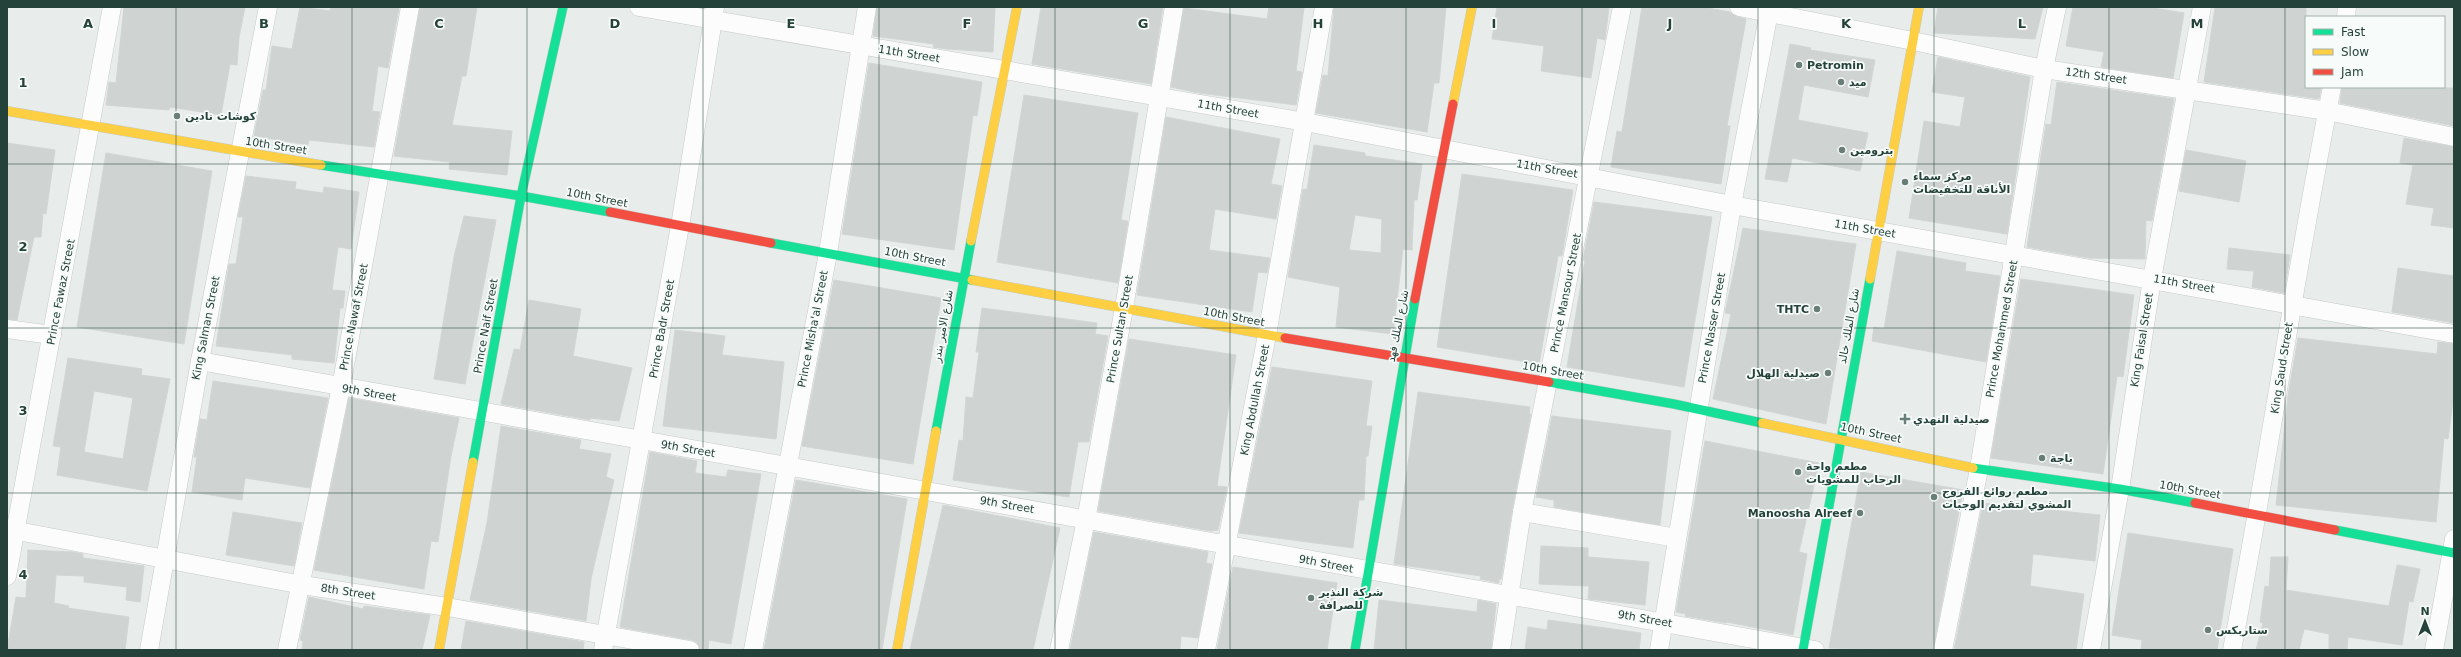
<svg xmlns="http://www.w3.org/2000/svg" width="2461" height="657" font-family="'DejaVu Sans',Cairo,sans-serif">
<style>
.building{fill:#cfd4d2;stroke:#d1d6d4;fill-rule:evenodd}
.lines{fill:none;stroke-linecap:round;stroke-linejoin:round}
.street-casing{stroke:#c5cac8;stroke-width:19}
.fast-casing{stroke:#c3cbc8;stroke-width:10}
.slow-casing{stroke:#c3cbc8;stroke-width:10}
.jam-casing{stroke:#c3cbc8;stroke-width:10}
.street{stroke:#fcfcfc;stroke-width:18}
.fast{stroke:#16e098;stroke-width:9}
.slow{stroke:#ffcf43;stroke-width:9}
.jam{stroke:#f24e42;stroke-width:9}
.grid{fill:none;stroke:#24423a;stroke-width:1;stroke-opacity:0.55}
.poi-dot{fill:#697e78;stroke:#f7fbf9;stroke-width:1.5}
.labels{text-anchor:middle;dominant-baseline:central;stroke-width:3.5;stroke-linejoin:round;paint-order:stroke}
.street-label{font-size:11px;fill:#24423a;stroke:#f7fbf9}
.poi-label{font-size:11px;font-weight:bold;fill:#24423a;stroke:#f7fbf9;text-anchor:start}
.grid-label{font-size:13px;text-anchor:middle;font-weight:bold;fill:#24423a;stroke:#f7fbf9;stroke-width:3.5;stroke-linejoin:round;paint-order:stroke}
</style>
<rect width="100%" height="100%" fill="#e8edeb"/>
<g class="building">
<polygon points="124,7 245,7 239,37 237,65 230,64 221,115 170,107 169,110 106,105 109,82 116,83"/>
<polygon points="300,7 330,11 331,7 399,7 388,68 378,66 372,111 380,112 374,147 309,140 308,145 254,136 263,90 266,90 272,46 292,49"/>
<polygon points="420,7 477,7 466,76 462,76 452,125 512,131 507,175 449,169 450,162 394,156"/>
<polygon points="877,7 995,7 993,52 947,49 933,47 934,44 873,36"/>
<polygon points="1041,7 1163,7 1151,84 1032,64"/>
<polygon points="1269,7 1304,7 1296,71 1302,72 1296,105 1199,93 1171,87 1184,8 1267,19"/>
<polygon points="1334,7 1446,7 1439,83 1434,83 1427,132 1316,113 1323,75 1328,76"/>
<polygon points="1497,7 1609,7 1605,40 1597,38 1591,78 1541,71 1544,46 1492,39"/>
<polygon points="1642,7 1702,7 1730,12 1737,17 1746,19 1727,126 1730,126 1721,184 1611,167 1617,131 1622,132"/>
<polygon points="1938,7 2043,7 2035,39 1934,33"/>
<polygon points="2073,7 2147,7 2184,13 2173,78 2101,67 2104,52 2066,46"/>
<polygon points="2215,7 2306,7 2306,87 2321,87 2319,99 2204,82"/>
<polygon points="1790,44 1811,48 1810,50 1875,60 1868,97 1804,85 1798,120 1868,133 1860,171 1792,158 1787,182 1765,179"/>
<polygon points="1938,57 2030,77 2007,234 1909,218 1924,121 1960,127 1965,97 1932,92"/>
<polygon points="869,63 982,82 977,116 973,115 954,250 842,234"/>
<polygon points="2057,82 2174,99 2152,221 2146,220 2145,259 2089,258 2027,247 2046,124 2051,125"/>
<polygon points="2342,87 2454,88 2454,126 2340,103"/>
<polygon points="1024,95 1138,113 1121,220 1128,221 1118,283 997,262"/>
<polygon points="1166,117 1280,139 1271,184 1282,186 1276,219 1215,209 1209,250 1270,258 1267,273 1258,272 1252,312 1137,295"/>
<polygon points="2404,138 2454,147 2454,228 2431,225 2434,208 2406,204 2413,165 2400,163"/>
<polygon points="7,143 55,150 46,214 43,213 41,237 34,237 17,320 7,319"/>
<path d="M 1314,145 L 1365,153 L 1365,156 L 1422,164 L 1417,200 L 1414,200 L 1412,250 L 1403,249 L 1393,334 L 1336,327 L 1340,287 L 1288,277 L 1303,189 L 1307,190 ZM 1355,215 L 1382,219 L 1381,253 L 1349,250 Z"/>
<polygon points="2186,150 2246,161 2239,202 2179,191"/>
<polygon points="106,153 212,171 184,344 77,327"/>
<polygon points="1462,174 1573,190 1562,256 1558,256 1539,364 1437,347"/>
<polygon points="246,176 296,182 295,189 323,193 324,187 359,192 351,249 338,247 332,290 345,291 343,308 340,308 334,363 292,359 292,355 216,346 229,264 236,264 243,217 238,217"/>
<polygon points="1594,202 1712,217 1684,387 1567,367 1585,260 1583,260"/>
<polygon points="464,216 496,220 465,384 434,379 454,257"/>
<polygon points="1743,228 1856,244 1826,424 1713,399 1731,314 1725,313"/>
<polygon points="2229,248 2290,255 2284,293 2252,287 2254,271 2227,269"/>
<polygon points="1897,251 1966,263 1965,271 2000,276 1986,362 1872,341 1874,327 1884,329"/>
<polygon points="2398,268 2454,276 2454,323 2392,312"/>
<polygon points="2021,279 2134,295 2123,377 2117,376 2103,474 1991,458"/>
<polygon points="834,280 941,298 913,464 802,446"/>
<polygon points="529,300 581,309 573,356 632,368 619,421 590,418 590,420 501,404 514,349 520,350"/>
<polygon points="982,308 1097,323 1095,334 1108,336 1089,442 1078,442 1069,497 953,480 959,440 963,441 966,397 973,398 979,352 976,352"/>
<polygon points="675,330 725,336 722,355 784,362 776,439 663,426"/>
<polygon points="2298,338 2437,354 2438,342 2454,344 2454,394 2448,439 2444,438 2436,522 2276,505 2288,396"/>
<polygon points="1129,339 1236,355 1217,486 1227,487 1218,530 1211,531 1098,511"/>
<path d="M 68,358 L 142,369 L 141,375 L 170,379 L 147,491 L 57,475 L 61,447 L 53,446 ZM 94,391 L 133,398 L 123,459 L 84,452 Z"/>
<polygon points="1272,367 1372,381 1366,426 1372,426 1368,456 1366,456 1364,500 1359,500 1353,548 1239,533"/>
<polygon points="213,381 328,398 310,488 245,478 242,500 192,492 197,457 194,457 200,419 207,420"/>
<polygon points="1418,392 1530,407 1529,414 1531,414 1512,510 1501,579 1499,579 1499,583 1480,579 1481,576 1394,564"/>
<polygon points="349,398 459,418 451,456 438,542 431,541 424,589 314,570"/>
<polygon points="1552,416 1671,431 1660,525 1554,507 1554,500 1536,497"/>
<polygon points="501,426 581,440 579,449 611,454 606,477 614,480 591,579 586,621 470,600 487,523"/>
<polygon points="1705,441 1819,463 1799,552 1807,554 1793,635 1727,622 1726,623 1685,616 1686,614 1676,612"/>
<polygon points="650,452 697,461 695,473 726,477 728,470 761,474 731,644 709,640 708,650 700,650 697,642 692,640 620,627"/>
<polygon points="1861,472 1963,490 1933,650 1829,648"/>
<polygon points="796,480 907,499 882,650 764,650"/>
<polygon points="1983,503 2100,515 2095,561 2033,554 2030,586 2084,594 2076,650 1954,650"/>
<polygon points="943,505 1060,528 1033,650 910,650"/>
<polygon points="233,512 302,523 294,566 226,555"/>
<polygon points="1094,532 1208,552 1206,563 1212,564 1198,638 1181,636 1180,650 1070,650"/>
<polygon points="2128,533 2233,549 2217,650 2141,650 2142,640 2112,635"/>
<polygon points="1541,546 1588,548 1588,557 1649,562 1645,605 1588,599 1589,586 1539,584"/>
<polygon points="28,550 73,552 83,554 83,558 144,566 140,602 126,600 127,587 84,582 84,576 56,575 54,603 69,606 68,608 129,617 125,650 7,650 16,597 26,598"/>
<polygon points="2271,557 2288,557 2286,590 2389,606 2397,565 2420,569 2413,602 2409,601 2402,645 2348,637 2347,650 2329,650 2329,634 2304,629 2299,650 2256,650 2263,623 2260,622 2265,586 2269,587"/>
<polygon points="1233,567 1337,583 1327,650 1217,650"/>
<polygon points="309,597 363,609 364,606 430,615 422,650 302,650 303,641 300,640"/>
<polygon points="1379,600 1477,612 1478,600 1496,604 1491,650 1374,650"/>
<polygon points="1548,620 1641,633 1639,650 1525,650 1528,627 1547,630"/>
<polygon points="466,621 584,642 583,650 461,650"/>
</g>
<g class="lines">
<defs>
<g id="street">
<polyline points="639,7 1305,122 1732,205 2454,334"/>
<polyline points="1739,7 1913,41 2044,69 2327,111 2454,137"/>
<polyline points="2346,17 2347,7"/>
<polyline points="7,329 52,335"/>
<polyline points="200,361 1815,650"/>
<polyline points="1522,512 1677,538"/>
<polyline points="7,529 302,585 447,607 690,650"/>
<polyline points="7,576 112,7"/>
<polyline points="149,650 200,361 268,7"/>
<polyline points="287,650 341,387 410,7"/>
<polyline points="603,650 680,226 715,7"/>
<polyline points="753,650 828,253 867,7"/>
<polyline points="1059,650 1086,520 1124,308 1174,7"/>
<polyline points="1206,650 1267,335 1324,7"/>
<polyline points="1501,650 1522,512 1622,7"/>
<polyline points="1659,650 1732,205 1770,7"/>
<polyline points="1943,650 1979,469 2044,69 2057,7"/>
<polyline points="2091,650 2120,489 2152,279 2202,7"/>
<path d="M 2232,650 C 2268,463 2295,274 2332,87"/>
<polyline points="2434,650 2454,539"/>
</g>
<g id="fast">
<polyline points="321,165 521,196 610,212"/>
<polyline points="771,243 972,280"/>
<polyline points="1549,382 1674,404 1762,423"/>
<polyline points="936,431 971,241"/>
<polyline points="473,462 521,196 563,7"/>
<polyline points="1973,468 2120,489 2195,503"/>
<polyline points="2335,530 2454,553"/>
<polyline points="1355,650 1415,299"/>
<polyline points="1803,650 1870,279"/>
</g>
<g id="slow">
<polyline points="1453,104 1472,7"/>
<polyline points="7,111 321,165"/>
<polyline points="971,241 1017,7"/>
<polyline points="1870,279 1919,7"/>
<polyline points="972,280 1285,338"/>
<polyline points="1762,423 1973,468"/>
<polyline points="439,650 473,462"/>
<polyline points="897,650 936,431"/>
</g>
<g id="jam">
<polyline points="610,212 771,243"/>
<polyline points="1415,299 1453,104"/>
<polyline points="1285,338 1549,382"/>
<polyline points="2195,503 2335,530"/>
</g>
</defs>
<use href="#street" class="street-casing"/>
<use href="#fast" class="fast-casing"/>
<use href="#slow" class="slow-casing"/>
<use href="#jam" class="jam-casing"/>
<use href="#street" class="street"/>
<use href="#fast" class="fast"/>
<use href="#slow" class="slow"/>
<use href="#jam" class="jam"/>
</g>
<path class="grid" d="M 176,7 L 176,650M 352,7 L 352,650M 527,7 L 527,650M 703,7 L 703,650M 879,7 L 879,650M 1055,7 L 1055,650M 1230,7 L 1230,650M 1406,7 L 1406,650M 1582,7 L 1582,650M 1758,7 L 1758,650M 1934,7 L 1934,650M 2109,7 L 2109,650M 2285,7 L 2285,650M 7,164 L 2454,164M 7,328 L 2454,328M 7,493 L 2454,493"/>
<g class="poi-dot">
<circle cx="1799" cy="65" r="4"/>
<circle cx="1841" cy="82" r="4"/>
<circle cx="177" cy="116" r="4"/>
<circle cx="1842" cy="150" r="4"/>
<circle cx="1905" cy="182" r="4"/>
<circle cx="1817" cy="309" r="4"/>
<circle cx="1828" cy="373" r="4"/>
<path d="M1903 413h4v4h4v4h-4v4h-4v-4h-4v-4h4z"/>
<circle cx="2042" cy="458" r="4"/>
<circle cx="1798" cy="472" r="4"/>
<circle cx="1934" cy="497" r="4"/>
<circle cx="1860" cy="513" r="4"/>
<circle cx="1311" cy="598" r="4"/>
<circle cx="2208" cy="630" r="4"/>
</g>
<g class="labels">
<g class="street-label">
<text transform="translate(909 54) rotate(9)">11th Street</text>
<text transform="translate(2096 76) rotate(8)">12th Street</text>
<text transform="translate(1228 109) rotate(10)">11th Street</text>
<text transform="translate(276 146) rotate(9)">10th Street</text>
<text transform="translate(1547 169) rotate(10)">11th Street</text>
<text transform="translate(597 198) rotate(11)">10th Street</text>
<text transform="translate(1865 229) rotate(10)">11th Street</text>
<text transform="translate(915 257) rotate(11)">10th Street</text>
<text transform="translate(2184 284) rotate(10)">11th Street</text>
<text transform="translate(61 292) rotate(-79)">Prince Fawaz Street</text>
<text transform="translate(1566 293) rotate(-79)">Prince Mansour Street</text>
<text transform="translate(354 317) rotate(-79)">Prince Nawaf Street</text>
<text transform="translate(1234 317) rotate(11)">10th Street</text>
<text transform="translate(486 326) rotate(-80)">Prince Naif Street</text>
<text transform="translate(943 326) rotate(-80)">شارع الامير بندر</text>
<text transform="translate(1398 326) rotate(-79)">شارع الملك فهد</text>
<text transform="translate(1849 326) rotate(-80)">شارع الملك خالد</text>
<text transform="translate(206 328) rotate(-79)">King Salman Street</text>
<text transform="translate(1712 328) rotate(-80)">Prince Nasser Street</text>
<text transform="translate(662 329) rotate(-80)">Prince Badr Street</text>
<text transform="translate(813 329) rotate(-79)">Prince Misha'al Street</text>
<text transform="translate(1120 329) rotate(-80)">Prince Sultan Street</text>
<text transform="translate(2002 329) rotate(-80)">Prince Mohammed Street</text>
<text transform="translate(2142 340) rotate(-81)">King Faisal Street</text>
<text transform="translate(2282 368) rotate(-81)">King Saud Street</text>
<text transform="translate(1553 371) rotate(10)">10th Street</text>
<text transform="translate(369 393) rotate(10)">9th Street</text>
<text transform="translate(1255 400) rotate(-79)">King Abdullah Street</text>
<text transform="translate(1871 433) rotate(12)">10th Street</text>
<text transform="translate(688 449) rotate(10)">9th Street</text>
<text transform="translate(2190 490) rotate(10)">10th Street</text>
<text transform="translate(1007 505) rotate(10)">9th Street</text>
<text transform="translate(1326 564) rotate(11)">9th Street</text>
<text transform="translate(348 592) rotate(9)">8th Street</text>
<text transform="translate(1645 619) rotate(10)">9th Street</text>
</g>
<g class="poi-label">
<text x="1807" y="65">Petromin</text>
<text x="1849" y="82">ميد</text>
<text x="185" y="116">كوشات نادين</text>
<text x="1850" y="150">بترومين</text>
<text x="1913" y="176">مركز سماء<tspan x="1913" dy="13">الأناقة للتخفيضات</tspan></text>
<text x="1809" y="309" text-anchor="end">THTC</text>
<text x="1820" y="373" text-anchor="end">صيدلية الهلال</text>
<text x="1913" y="419">صيدلية النهدي</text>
<text x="2050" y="458">باجة</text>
<text x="1806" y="466">مطعم واحة<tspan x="1806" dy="13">الرحاب للمشويات</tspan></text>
<text x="1942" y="491">مطعم روائع الفروج<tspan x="1942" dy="13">المشوي لتقديم الوجبات</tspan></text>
<text x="1852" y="513" text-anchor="end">Manoosha Alreef</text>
<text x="1319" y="592">شركة النذير<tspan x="1319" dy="13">للصرافة</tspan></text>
<text x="2216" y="630">ستاربكس</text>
</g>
</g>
<g class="grid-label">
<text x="88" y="28">A</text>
<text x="264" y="28">B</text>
<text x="439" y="28">C</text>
<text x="615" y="28">D</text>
<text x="791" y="28">E</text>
<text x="967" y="28">F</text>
<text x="1143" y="28">G</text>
<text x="1318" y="28">H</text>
<text x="1494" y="28">I</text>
<text x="1670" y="28">J</text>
<text x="1846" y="28">K</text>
<text x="2022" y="28">L</text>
<text x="2197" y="28">M</text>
<text x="23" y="87">1</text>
<text x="23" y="251">2</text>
<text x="23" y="415">3</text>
<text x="23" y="579">4</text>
</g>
<rect width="2461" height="657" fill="none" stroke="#24423a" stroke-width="16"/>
<rect x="2305" y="16" width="140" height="72" fill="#f7fbf9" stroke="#a3b1ad"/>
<rect x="2313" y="29" width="20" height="6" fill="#16e098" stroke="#a3b1ad"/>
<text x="2341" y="36" font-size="12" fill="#24423a">Fast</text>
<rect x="2313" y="49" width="20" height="6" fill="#ffcf43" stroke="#a3b1ad"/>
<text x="2341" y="56" font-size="12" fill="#24423a">Slow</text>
<rect x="2313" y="69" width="20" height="6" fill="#f24e42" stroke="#a3b1ad"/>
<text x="2341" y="76" font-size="12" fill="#24423a">Jam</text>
<g transform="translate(2425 621)" stroke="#f7fbf9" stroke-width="3" paint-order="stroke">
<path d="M0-3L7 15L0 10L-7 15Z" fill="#24423a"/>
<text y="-6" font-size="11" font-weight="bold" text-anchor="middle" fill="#24423a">N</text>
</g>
</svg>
